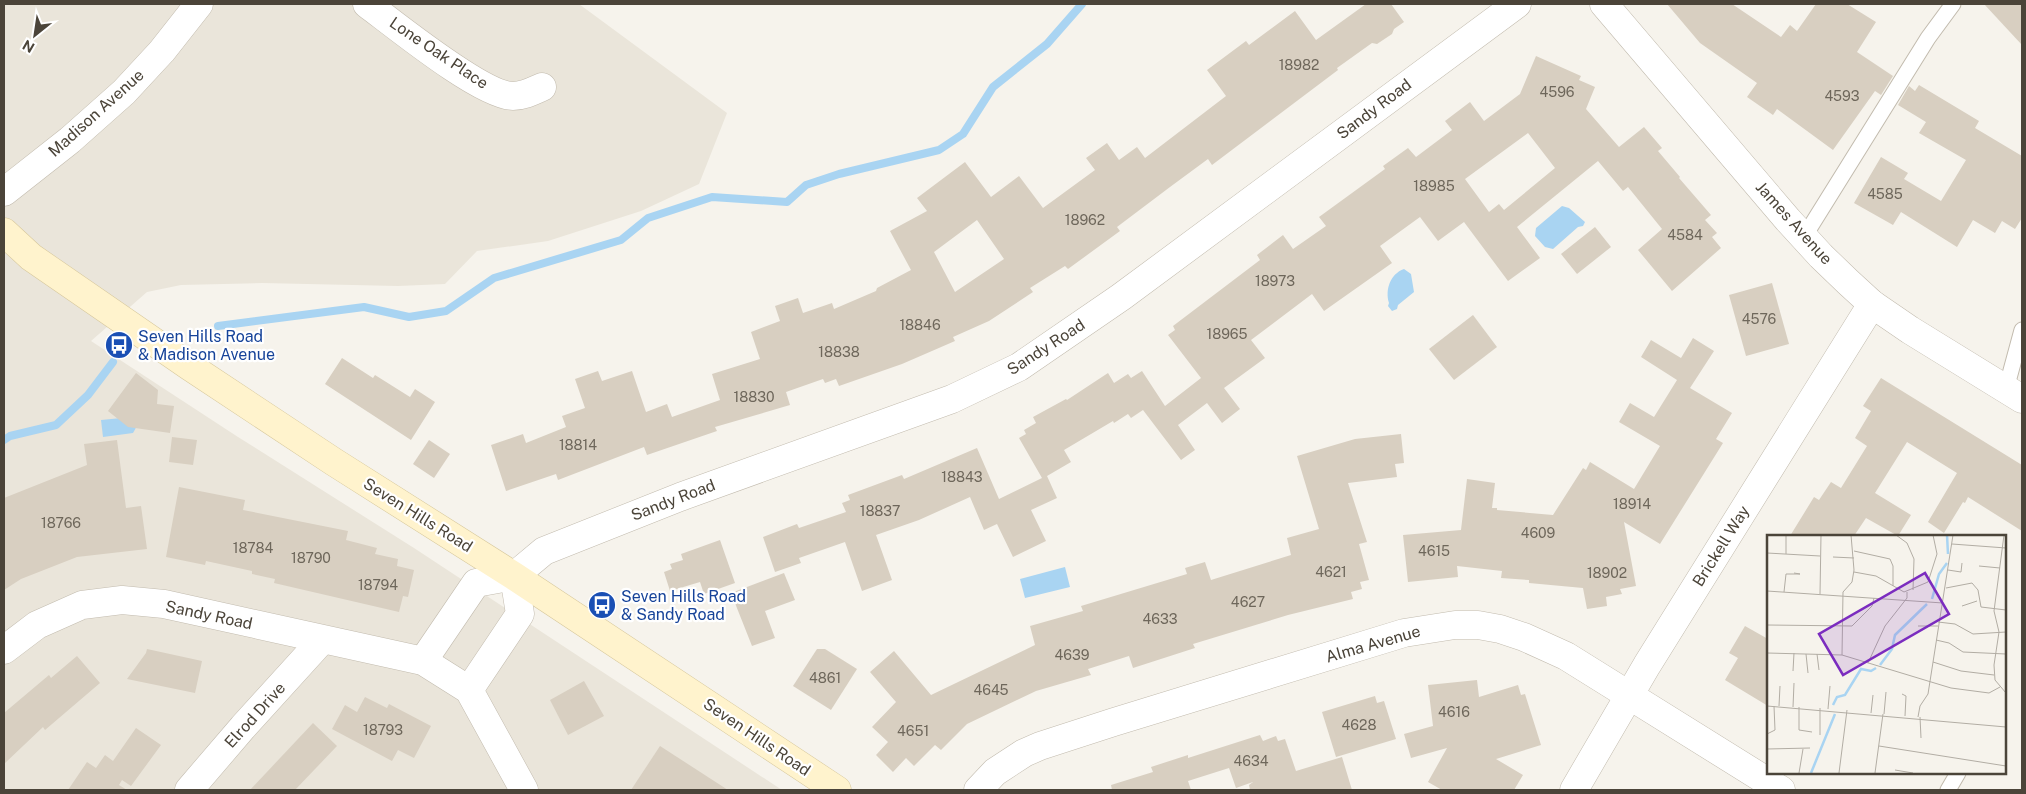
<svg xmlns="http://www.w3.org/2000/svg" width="2026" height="794" font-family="'Public Sans',sans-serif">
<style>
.residential{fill:#eae5da}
.water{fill:#a9d4f2}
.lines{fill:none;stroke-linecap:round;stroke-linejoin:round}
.stream{stroke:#a9d4f2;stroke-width:8}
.building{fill:#d8cfc1;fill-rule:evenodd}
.lane-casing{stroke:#c2bbae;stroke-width:17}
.street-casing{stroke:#c2bbae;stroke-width:29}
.secondary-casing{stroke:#d6c79b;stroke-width:29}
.lane{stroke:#fff;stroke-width:15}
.street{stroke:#fff;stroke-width:28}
.secondary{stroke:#fff3cd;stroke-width:28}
.labels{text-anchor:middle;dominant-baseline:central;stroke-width:4.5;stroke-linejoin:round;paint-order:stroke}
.number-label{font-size:14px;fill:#6e675b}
.street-label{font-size:16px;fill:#4b4439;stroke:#fff}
.transit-label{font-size:16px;fill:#164399;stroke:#fff;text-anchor:start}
.inset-river{fill:none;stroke:#a9d4f2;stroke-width:2.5}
.inset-road{fill:none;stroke:#b2ada4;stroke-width:1}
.view{fill:#7b2cbf;fill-opacity:0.15;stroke:#7b2cbf;stroke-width:2.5}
.inset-edge{fill:none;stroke:#4b4439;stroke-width:2.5}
</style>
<rect width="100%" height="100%" fill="#f6f3ec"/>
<polygon class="residential" points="4,4 579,4 727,113 699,184 641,211 548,241 477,251 445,284 398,286 262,283 181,285 147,292 91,341 238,437 414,548 782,790 4,790"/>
<g class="water">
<polygon points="1562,206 1569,208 1585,222 1583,226 1578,227 1553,249 1545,247 1535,236 1536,228"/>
<path d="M 1404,269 L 1411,274 L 1414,292 L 1398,305 L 1397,309 L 1392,311 L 1388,306 L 1389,303 C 1385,290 1390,274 1404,269 Z"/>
<polygon points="132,417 138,424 133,433 103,437 101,420"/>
<polygon points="1065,567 1070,587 1025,598 1020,579"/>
</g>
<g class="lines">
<g class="stream">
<polyline points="218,326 364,307 409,317 446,311 494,278 621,240 648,218 712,197 787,202 806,185 839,174 939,150 963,134 993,87 1047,44 1082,4"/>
<polyline points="4,440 10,436 56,425 88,395 113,362"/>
</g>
</g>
<g class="building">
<path d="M 1366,4 L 1391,4 L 1404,22 L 1394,29 L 1392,34 L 1377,44 L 1372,43 L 1337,68 L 1338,70 L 1212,165 L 1208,159 L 1170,187 L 1117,227 L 1120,231 L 1068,269 L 1065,266 L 1030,288 L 1033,292 L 989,321 L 953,337 L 955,341 L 902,364 L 839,386 L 836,379 L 825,383 L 823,379 L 786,392 L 790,405 L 715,427 L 717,431 L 647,455 L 644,447 L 558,480 L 556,474 L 506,491 L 491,445 L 523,434 L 526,443 L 566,427 L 562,416 L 585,408 L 575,379 L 598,371 L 602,381 L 632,371 L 646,412 L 667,404 L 672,417 L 720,400 L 712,374 L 760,359 L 751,332 L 780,321 L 775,306 L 798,298 L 803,313 L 832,303 L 834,309 L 876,291 L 877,288 L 911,270 L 890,231 L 927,211 L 917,198 L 965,162 L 991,197 L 1019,176 L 1043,208 L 1095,170 L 1086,158 L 1107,143 L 1119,160 L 1137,147 L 1145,158 L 1226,96 L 1207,70 L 1246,41 L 1249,45 L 1295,11 L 1316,40 ZM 977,220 L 1004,259 L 955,292 L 934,252 Z"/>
<polygon points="1667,4 1732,4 1781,37 1790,25 1797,31 1816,4 1847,4 1876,22 1857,52 1893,76 1881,95 1875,91 1833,150 1777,109 1773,115 1747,97 1757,83 1700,43"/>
<polygon points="1984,4 2022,4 2022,45"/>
<path d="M 1536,56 L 1581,76 L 1579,80 L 1595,87 L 1586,109 L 1619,147 L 1644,127 L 1662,148 L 1658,151 L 1680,177 L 1679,178 L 1711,215 L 1705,220 L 1717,233 L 1712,237 L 1721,248 L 1672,291 L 1638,250 L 1662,229 L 1628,187 L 1623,191 L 1598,161 L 1517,227 L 1540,258 L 1508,281 L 1464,222 L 1438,241 L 1420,217 L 1380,246 L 1392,263 L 1324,311 L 1312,294 L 1251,340 L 1265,358 L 1224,388 L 1240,409 L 1222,423 L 1207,403 L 1178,425 L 1195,450 L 1181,460 L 1143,410 L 1131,418 L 1128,414 L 1114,423 L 1113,421 L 1064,450 L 1071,462 L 1047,476 L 1057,498 L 1031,510 L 1046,541 L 1013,557 L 997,524 L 984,530 L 970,497 L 919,520 L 876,535 L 892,580 L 862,591 L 845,542 L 799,558 L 801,563 L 775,572 L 763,537 L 797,524 L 799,528 L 846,512 L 842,503 L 850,500 L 848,495 L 902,475 L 904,479 L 977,448 L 999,499 L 1042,478 L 1019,438 L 1026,434 L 1024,430 L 1036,423 L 1033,417 L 1066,399 L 1067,400 L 1108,373 L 1114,383 L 1128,374 L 1131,378 L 1142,371 L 1165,406 L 1201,378 L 1168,335 L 1175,330 L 1173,326 L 1260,260 L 1257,255 L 1283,235 L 1293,249 L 1326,226 L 1319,217 L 1385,169 L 1383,166 L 1408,148 L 1416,157 L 1452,130 L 1445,121 L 1470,102 L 1484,121 L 1520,94 ZM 1528,133 L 1555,168 L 1504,210 L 1499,204 L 1489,212 L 1465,179 Z"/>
<polygon points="1919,85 1979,121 1975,128 2022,156 2022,218 2015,229 2002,221 1995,233 1973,220 1957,247 1901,212 1893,225 1854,203 1881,157 1908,173 1904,179 1941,201 1966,160 1919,133 1926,122 1898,105 1909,86 1915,91"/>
<polygon points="1595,227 1611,247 1577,274 1561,254"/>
<polygon points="1772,283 1789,344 1746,356 1729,295"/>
<polygon points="1473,315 1497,347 1454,380 1429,349"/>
<polygon points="1693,338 1714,351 1690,388 1732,413 1716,439 1723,443 1660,544 1624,522 1636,586 1620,589 1622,594 1606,597 1607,606 1587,609 1583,588 1529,583 1529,580 1501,578 1502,571 1457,566 1458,577 1408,582 1403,535 1461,530 1467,479 1495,483 1492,508 1497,508 1497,510 1553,515 1583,468 1586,470 1590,462 1634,489 1660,446 1619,422 1630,403 1654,417 1677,380 1641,357 1651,340 1681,358"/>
<polygon points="342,358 373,378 375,375 410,397 415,389 435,402 411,440 325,384"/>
<polygon points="136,373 158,390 157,404 174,406 170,433 128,427 108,411"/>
<polygon points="1881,378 2022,465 2022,531 1968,497 1965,503 1963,502 1944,533 1928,522 1957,473 1907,442 1875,493 1911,515 1898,536 1866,518 1854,536 1790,536 1814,497 1819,500 1831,482 1841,488 1867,446 1855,438 1871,411 1863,406"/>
<polygon points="1401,434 1404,463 1395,464 1397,477 1348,483 1367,542 1359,544 1369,580 1360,582 1362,589 1351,592 1353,599 1288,615 1193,644 1195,648 1133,668 1129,656 1088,669 1091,675 1036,691 967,724 941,750 935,745 914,766 906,758 893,772 876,755 888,742 872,727 896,702 870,672 894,651 931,695 1035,645 1030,626 1083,611 1081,606 1187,574 1185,568 1205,562 1211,580 1291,555 1287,538 1319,529 1297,456 1355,439"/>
<polygon points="172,437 197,440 193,465 169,462"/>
<polygon points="117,440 126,508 141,506 147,549 77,557 21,579 4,590 4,498 87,465 84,444"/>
<polygon points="429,440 450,454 434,478 413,464"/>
<polygon points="179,487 245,500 243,510 348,531 346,540 377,548 375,554 398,559 397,566 414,570 408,597 403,596 399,612 274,583 275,579 252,574 252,571 206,561 205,565 166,557"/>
<polygon points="720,540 735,583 704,594 700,582 670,591 664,572 672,569 670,564 683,560 681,554"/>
<polygon points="784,573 795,600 765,611 775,638 752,646 731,593"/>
<polygon points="1745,626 1768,639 1768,706 1725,680 1738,658 1729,653"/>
<polygon points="147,649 202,661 195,693 127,679 146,653"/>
<polygon points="817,649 825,649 857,669 831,710 793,686"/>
<polygon points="77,656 100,683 45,730 43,727 4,764 4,713 49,675 51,678"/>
<polygon points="1477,680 1479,697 1518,685 1521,695 1525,694 1541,745 1496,759 1523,775 1514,790 1442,790 1428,782 1447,748 1411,758 1404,734 1433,726 1428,685"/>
<polygon points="584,681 604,716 568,735 550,700"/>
<polygon points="1375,696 1377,703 1384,701 1396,739 1336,757 1322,712"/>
<polygon points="365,697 387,708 389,704 431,726 414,758 398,750 392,761 332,729 345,705 357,712"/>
<polygon points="313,723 337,746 295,790 250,790"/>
<polygon points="136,728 161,745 131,786 122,780 119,785 127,790 68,790 87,762 96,768 105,755 113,761"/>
<polygon points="1260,735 1263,741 1276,736 1278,741 1285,739 1296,771 1342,757 1352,790 1250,790 1249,785 1253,782 1236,788 1229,768 1188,781 1191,790 1112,790 1111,785 1153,772 1151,767 1188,755 1188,758"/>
<polygon points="660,746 728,790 631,790"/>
</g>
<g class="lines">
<defs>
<g id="lane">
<polyline points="1804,237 1928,38 1953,4"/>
<polyline points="2006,389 2022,330"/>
<polyline points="1948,790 1958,773"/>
</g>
<g id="street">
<path d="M 367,4 C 394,24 482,96 513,96 C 524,96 533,91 542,87"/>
<polyline points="1604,4 1788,220 1821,256 1848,282 1872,304 1910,330 2022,399"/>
<polyline points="4,192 70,140 124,92 162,51 199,4"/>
<polyline points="4,650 37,625 82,605 122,600 164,604 423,661 469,690 524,790"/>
<polyline points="423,661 476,583 514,576 544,551 680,497 952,399 1019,367 1121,297 1517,4"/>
<polyline points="469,690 520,614 514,576"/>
<polyline points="189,790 243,727 322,640"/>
<polyline points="978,790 995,772 1024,753 1040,746 1114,722 1404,633 1455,625 1478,625 1500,629 1524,637 1566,656 1781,790"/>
<polyline points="1574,790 1647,665 1872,304"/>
</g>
<polyline id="secondary" points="4,232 31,257 189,366 334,462 514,576 837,790"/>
</defs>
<use href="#lane" class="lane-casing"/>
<use href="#street" class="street-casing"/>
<use href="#secondary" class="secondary-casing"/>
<use href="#lane" class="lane"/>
<use href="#street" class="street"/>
<use href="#secondary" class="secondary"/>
</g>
<defs>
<symbol id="bus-disc" viewBox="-11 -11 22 22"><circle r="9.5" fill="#1a4fb4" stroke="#fff"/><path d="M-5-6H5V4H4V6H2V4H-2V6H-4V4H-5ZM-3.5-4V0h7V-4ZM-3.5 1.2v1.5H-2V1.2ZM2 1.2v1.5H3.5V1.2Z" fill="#fff"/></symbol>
</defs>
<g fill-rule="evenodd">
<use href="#bus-disc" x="103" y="329" width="32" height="32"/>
<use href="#bus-disc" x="586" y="589" width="32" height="32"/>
</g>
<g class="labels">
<g class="number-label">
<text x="1299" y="65">18982</text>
<text x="1557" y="92">4596</text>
<text x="1842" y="96">4593</text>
<text x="1434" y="186">18985</text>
<text x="1885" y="194">4585</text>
<text x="1085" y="220">18962</text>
<text x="1685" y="235">4584</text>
<text x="1275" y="281">18973</text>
<text x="1759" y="319">4576</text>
<text x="920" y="325">18846</text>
<text x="1227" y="334">18965</text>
<text x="839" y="352">18838</text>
<text x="754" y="397">18830</text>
<text x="578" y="445">18814</text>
<text x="962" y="477">18843</text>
<text x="1632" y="504">18914</text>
<text x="880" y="511">18837</text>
<text x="61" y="523">18766</text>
<text x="1538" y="533">4609</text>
<text x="253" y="548">18784</text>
<text x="1434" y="551">4615</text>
<text x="311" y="558">18790</text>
<text x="1331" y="572">4621</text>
<text x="1607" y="573">18902</text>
<text x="378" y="585">18794</text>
<text x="1248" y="602">4627</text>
<text x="1160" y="619">4633</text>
<text x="1072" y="655">4639</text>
<text x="825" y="678">4861</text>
<text x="991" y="690">4645</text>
<text x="1454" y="712">4616</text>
<text x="1359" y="725">4628</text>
<text x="383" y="730">18793</text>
<text x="913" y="731">4651</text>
<text x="1251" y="761">4634</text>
</g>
<g class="street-label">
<text transform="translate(439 53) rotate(34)">Lone Oak Place</text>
<text transform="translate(1374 109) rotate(-37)">Sandy Road</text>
<text transform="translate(96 113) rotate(-42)">Madison Avenue</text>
<text transform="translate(1794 223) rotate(48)">James Avenue</text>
<text transform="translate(1046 347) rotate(-33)">Sandy Road</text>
<text transform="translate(673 500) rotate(-21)">Sandy Road</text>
<text transform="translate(418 515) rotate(32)">Seven Hills Road</text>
<text transform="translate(1721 546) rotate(-58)">Brickell Way</text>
<text transform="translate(209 615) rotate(12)">Sandy Road</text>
<text transform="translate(1373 644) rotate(-16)">Alma Avenue</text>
<text transform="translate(255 715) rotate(-48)">Elrod Drive</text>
<text transform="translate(757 737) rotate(34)">Seven Hills Road</text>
</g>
<g class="transit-label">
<text x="138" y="336">Seven Hills Road<tspan x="138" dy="18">&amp; Madison Avenue</tspan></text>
<text x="621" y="596">Seven Hills Road<tspan x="621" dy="18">&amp; Sandy Road</tspan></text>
</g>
</g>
<g transform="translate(1767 535)">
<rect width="239" height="239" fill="#f6f3ec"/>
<path class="inset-river" d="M 180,0 L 181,19M 165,64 L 172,39 L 180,28M 113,130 L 125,114 L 128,100 L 160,69M 66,170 L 70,162 L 78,160 L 94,134 L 104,136 L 109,133M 44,238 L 68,179"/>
<path class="inset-road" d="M 129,0 L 140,8 L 147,24 L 146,55M 237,0 L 227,76 L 232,97 L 227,130 L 228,145 L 239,158M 185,9 L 239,13M 87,16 L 123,24 L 126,31 L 126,51M 0,18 L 53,21M 19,19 L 19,0M 66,22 L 87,23M 212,31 L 233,33M 181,35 L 194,37 L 195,28M 87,37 L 109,41 L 137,57M 179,53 L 205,48 L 211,55 L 214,72 L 239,75M 0,56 L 176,68M 17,57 L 19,39 L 33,39 L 27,38M 137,57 L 161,47 L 170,19 L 166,0M 53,59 L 54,0M 195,71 L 210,66M 171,87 L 188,89 L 206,99 L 239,97M 0,90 L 85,91 L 105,71 L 107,63M 151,91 L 171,91M 169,105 L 182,108 L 196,117 L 239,119M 0,118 L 75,120 L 184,153 L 222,158 L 233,152M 39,119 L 41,138M 50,119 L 52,135M 75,120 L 76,57 L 85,47 L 87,35 L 84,0M 166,127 L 194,136 L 227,140M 101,128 L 118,91 L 140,63 L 140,57M 26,136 L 27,118M 135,159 L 139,161 L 138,181M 0,171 L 239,192M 12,171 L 13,151M 26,172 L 27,148M 32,172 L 32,195 L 45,197M 53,173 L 53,200M 61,174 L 63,151M 104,178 L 106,160M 117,179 L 119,157M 151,182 L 153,171 L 161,159 L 186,0M 153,182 L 154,203M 0,199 L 8,195 L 7,171M 112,211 L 239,231M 0,214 L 43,213M 128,235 L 146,238M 32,238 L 36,214M 72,238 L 80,175M 108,238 L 116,179"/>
<path class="view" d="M 158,38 L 182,79 L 76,140 L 52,99 Z"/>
<rect width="239" height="239" class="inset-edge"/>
</g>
<rect width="2026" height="794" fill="none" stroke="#4b4439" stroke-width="10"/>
<g transform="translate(35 35) rotate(210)" stroke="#ffffff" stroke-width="4" paint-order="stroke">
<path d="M0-4L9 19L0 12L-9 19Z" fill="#4b4439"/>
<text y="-8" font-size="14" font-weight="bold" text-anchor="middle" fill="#4b4439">N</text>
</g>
</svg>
